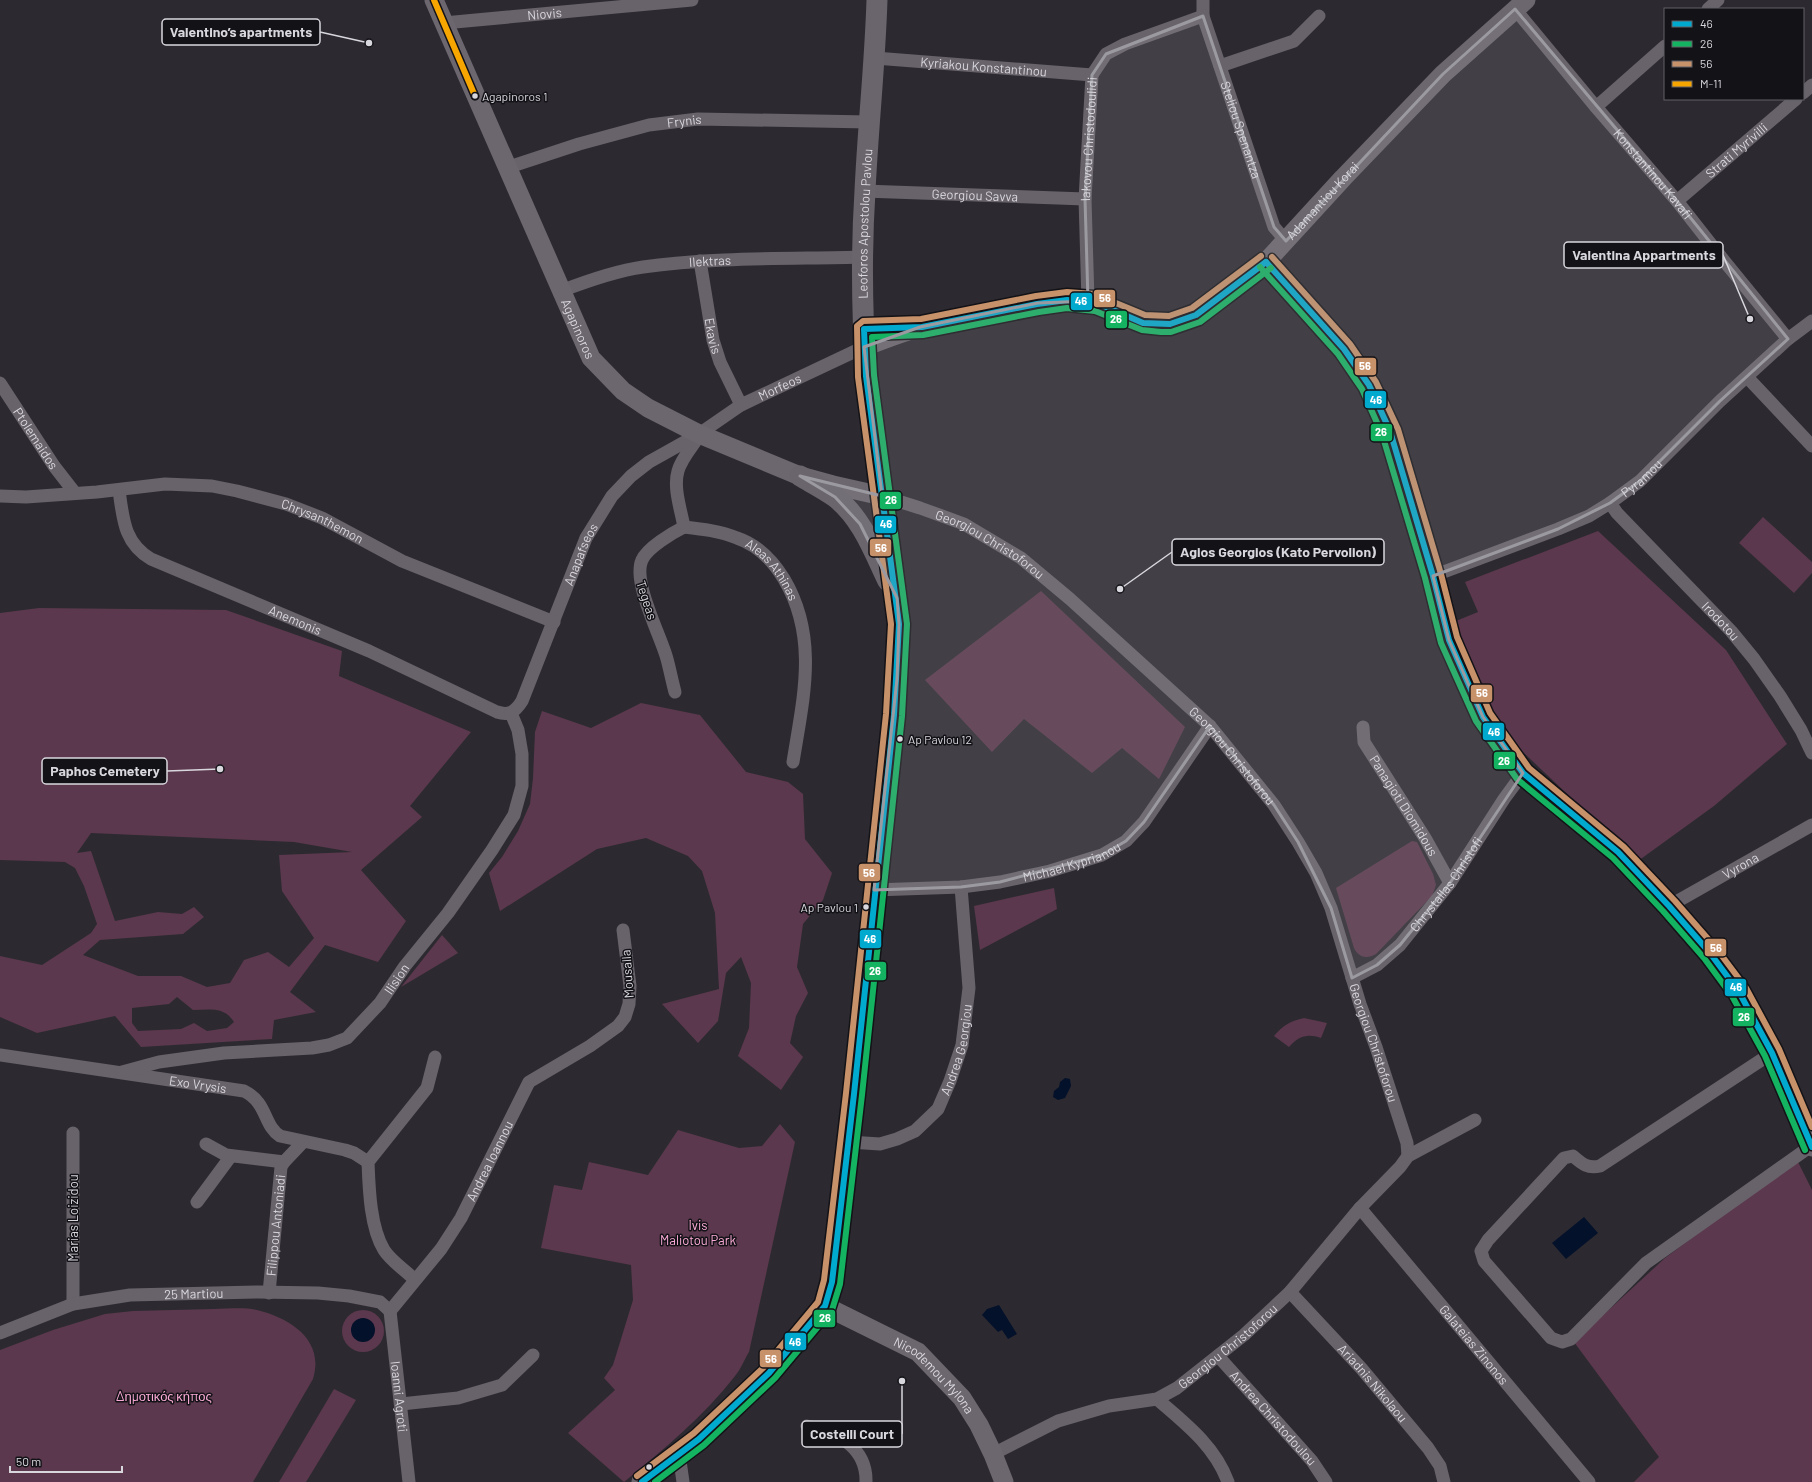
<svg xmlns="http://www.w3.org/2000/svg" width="1812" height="1482" font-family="Barlow,sans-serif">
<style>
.green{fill:#5b384d;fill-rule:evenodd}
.water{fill:#04112a}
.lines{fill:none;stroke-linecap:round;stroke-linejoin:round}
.street{stroke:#68626b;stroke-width:13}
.secondary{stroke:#6c666e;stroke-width:19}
.primary{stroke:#6a646c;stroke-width:21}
.bus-1-casing{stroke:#131216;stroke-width:9}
.bus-2-casing{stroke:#131216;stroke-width:9}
.bus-3-casing{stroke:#131216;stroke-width:9}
.bus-4-casing{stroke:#131216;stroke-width:9}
.bus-1{stroke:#00a9ce;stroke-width:6}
.bus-2{stroke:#13b361;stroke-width:6}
.bus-3{stroke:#c7916a;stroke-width:6}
.bus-4{stroke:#f7a600;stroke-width:6}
.marked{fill:#9c9aa1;fill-opacity:0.2;stroke:#9c9aa1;stroke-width:3;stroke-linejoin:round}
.bus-dot{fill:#d9d7de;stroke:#131216;stroke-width:1.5}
.labels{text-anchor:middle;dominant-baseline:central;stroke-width:3;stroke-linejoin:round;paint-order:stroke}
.bus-label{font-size:12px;fill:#d9d7de;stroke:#131216;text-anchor:start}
.street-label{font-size:13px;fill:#d9d7de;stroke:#131216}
.park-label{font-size:13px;fill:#faaad6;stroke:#131216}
.leader{fill:none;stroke:#d9d7de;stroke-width:1.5}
.callout-dot{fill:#d9d7de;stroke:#131216;stroke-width:1.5}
.callout{fill:#131216;stroke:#d9d7de;stroke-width:1.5}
.callout-label{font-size:14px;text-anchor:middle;font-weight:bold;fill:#d9d7de}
.line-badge{stroke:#131216;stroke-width:1.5}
.badge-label{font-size:11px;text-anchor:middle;font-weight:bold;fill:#fff}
</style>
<rect width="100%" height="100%" fill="#2c2a30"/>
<g class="green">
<polygon points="1763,517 1812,562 1812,573 1794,593 1739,543"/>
<polygon points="1598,531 1726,650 1787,744 1714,806 1638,861 1507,737 1482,700 1451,623 1478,612 1465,582"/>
<polygon points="1041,591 1185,727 1159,779 1122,748 1092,773 1024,719 992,752 925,680"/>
<path d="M 39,608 L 226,610 L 342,651 L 339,676 L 471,732 L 410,806 L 422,817 L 361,870 L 406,921 L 378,962 L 325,945 L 290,992 L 316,1012 L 274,1020 L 272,1039 L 141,1047 L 115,1016 L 37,1033 L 0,1017 L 0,956 L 42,965 L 91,933 L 97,924 L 84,886 L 75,868 L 65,862 L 0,860 L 0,613 ZM 91,833 L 294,842 L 352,852 L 279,855 L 282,891 L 314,938 L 289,967 L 268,952 L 244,960 L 230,983 L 207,987 L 181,976 L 138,976 L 83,955 L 100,940 L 183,934 L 204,917 L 194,907 L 182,914 L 158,912 L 115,921 L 91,851 L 77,853 ZM 177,997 L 193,1010 C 209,1010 224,1006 234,1022 L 227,1028 L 207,1031 L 194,1023 L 181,1029 L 138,1031 L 132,1023 L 132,1008 L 169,1004 Z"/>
<polygon points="641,703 700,715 746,772 788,782 803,794 805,839 832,873 823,900 803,924 797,967 808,993 796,1016 790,1043 803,1057 781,1090 738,1056 749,1028 751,983 741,957 726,973 718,1021 698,1043 662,1004 719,989 715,913 702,871 688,856 646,838 597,849 500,911 489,873 502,857 518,831 530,804 533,778 535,732 542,711 591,728"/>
<path d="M 1412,841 L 1417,842 L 1433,874 L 1436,885 L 1432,896 L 1376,954 C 1367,959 1359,958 1354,948 L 1336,888 Z"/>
<polygon points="1054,888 1057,909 980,950 974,906"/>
<polygon points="442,935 458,953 401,987"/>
<path d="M 1304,1018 L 1327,1023 L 1321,1038 C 1308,1033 1298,1036 1289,1047 L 1274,1036 C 1283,1025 1291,1021 1304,1018 Z"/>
<path d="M 780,1124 L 795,1142 L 749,1352 C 744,1360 741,1369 735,1376 C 704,1416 663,1450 624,1482 L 568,1433 L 615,1390 L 604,1378 L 613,1365 L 633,1300 L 631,1265 L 541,1248 L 554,1185 L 582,1190 L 589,1162 L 648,1175 L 678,1130 L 739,1148 L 762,1146 Z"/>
<polygon points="1797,1160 1812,1190 1812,1482 1634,1482 1659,1457 1574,1342 1665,1258"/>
<path d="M 214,1309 C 227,1309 244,1307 257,1310 C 290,1318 325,1340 313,1379 L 253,1482 L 0,1482 L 0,1350 L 53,1330 L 105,1314 L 133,1311 Z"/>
<circle cx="363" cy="1331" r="21"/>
<polygon points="334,1389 356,1400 306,1482 279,1482"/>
</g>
<g class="water">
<polygon points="1065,1078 1070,1079 1071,1086 1065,1098 1058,1100 1053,1097 1054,1091 1059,1087 1060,1082"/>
<polygon points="1584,1217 1598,1233 1566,1259 1552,1243"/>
<polygon points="999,1305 1017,1334 1008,1339 1002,1330 998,1332 982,1315 987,1309"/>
<circle cx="363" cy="1330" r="12"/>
</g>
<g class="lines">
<g class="street">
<path id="s1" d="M 1203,0 L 1203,16 L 1274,227 L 1286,241"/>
<path id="s2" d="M 1515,9 L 1596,107 L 1677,201 L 1725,262 L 1788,339"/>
<polyline points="1708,9 1718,0"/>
<path id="s3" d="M 444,23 L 692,0"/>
<path id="s4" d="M 875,58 L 1092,75"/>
<polyline points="1220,66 1294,41 1319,16"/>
<polyline points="1803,93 1812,85"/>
<polyline points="1596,107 1665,46"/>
<path id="s5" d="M 506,168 L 579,144 L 649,125 L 698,119 L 869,122"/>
<path id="s6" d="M 864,191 L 1085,199"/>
<path id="s7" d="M 1677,201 L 1796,99"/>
<path id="s8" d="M 700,261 L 713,340 L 720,362 L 741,405"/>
<path id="s9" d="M 561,291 C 587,281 615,271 643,267 C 713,257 791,259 862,257"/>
<path id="s10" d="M 1088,301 L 1085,199 L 1092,75 L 1106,54 L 1125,44 L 1203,16"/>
<polyline points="1747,377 1812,446"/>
<path id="s11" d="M 0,383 L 54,466 L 75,493"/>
<path id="s12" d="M 119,490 C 123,519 124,543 151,559 L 369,651 L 497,712 C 509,716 515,712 522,701 L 586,538 L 612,496 L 631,476 L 649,462 L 699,434 L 741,405 L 864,347"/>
<path id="s13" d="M 0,496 L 26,497 L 97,492 L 165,484 L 212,486 L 237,491 L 286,504 L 322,518 L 402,561 L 554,622"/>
<path id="s14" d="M 882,496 L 920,508 L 964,524 L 1021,558 L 1070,599 L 1210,726 L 1274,805 L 1298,842 L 1316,873 L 1331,908 L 1360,1004 L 1376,1047 L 1407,1143 L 1408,1156"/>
<path id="s15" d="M 1610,503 L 1617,513 L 1731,631 L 1754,659 L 1780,696 L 1801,730 L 1812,753"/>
<path id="s16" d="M 684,527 C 702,529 720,531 737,538 C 758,545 773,561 784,579 C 819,638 803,699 793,762"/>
<path d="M 684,527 C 681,510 673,488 678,471 C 681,459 692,447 699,436"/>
<path id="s17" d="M 1433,576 L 1558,529 L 1589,516 L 1610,503 L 1640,481 L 1720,401 L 1788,339 L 1812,321"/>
<path d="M 675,692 C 672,681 670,670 667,659 C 661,636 632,582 642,560 C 647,548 672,533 684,527"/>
<path id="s18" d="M 1363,727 L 1364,742 L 1425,838 L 1450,883"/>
<path id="s19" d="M 874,890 L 961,887 L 1000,882 L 1050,871 L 1102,855 L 1126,841 L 1144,822 L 1210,726"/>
<path id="s20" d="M 1669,906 L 1812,825"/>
<path id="s21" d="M 1352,978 L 1377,965 L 1400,945 L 1450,883 L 1504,799 L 1523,773"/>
<path d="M 1772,1053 L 1600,1166 C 1588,1169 1582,1164 1573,1156 L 1564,1158 L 1488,1240 L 1481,1251 L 1484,1261 L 1551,1338 L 1562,1342 L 1571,1339 L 1646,1263 L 1811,1146"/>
<path id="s22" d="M 0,1055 L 244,1091 C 268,1103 263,1125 280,1136 L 345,1150 L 354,1153 L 368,1162"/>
<path id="s23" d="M 122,1072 L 159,1062 L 224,1053 L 312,1048 L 329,1045 L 347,1038 L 380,1003 L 405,966 L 448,913 L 492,850 L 514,815 L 522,786 L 522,754 L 518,730 L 511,713"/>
<path id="s24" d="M 849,1142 L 880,1144 L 897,1139 L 915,1131 L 938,1109 L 950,1081 L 962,1045 L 969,988 L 961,887"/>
<polyline points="206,1144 226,1155 284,1162"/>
<polyline points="197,1202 231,1156"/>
<path id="s25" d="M 1360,1208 L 1589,1482"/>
<path d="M 415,1280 C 405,1270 391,1261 384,1250 C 370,1227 369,1188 368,1162 L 427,1088 L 435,1057"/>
<path id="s26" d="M 1290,1292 L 1361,1368 L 1428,1448 L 1440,1466 L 1444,1482"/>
<path id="s27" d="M 269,1293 L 281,1167 L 284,1162 L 303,1142"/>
<polyline points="73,1304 73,1133"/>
<path id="s28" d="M 390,1311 L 441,1249 L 461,1218 L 529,1082 L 590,1046 L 618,1026 L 625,1017 L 629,1004 L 630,986 L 623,930"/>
<path id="s29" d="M 390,1311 L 409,1482"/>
<path id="s30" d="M 0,1333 L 73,1304 L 130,1295 L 258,1292 L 318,1293 L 349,1296 L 380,1302 L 390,1311"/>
<path id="s31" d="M 1218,1356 L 1312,1461 L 1326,1482"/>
<path d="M 1157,1399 C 1185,1423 1215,1446 1228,1482"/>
<polyline points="401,1404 458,1398 502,1385 533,1355"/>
<path d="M 807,1426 C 836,1432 867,1447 866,1482"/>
<polyline points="679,1454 683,1482"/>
<path id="s32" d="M 993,1454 L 1058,1421 L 1109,1406 L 1157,1399 L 1177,1388 L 1244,1335 L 1290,1292 L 1360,1208 L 1400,1167 L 1408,1156 L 1475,1120"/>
</g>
<g class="secondary">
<path id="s33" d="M 434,0 L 591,358 L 623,391 L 648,408 L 699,434 L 800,476 L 833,485 L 882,496"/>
<polyline points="1266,262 1344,349 1369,385 1390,431 1433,576 1449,640 1483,717 1523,773 1618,852 1669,906 1710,953 1739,992 1772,1053 1812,1147"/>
<path id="s34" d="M 864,347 C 883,340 902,332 922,327 C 946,321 972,317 996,312 C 1020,307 1044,300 1068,300 C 1075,300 1083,300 1090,301 C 1131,311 1150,339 1196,315 L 1266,262 L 1343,178 L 1443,74 L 1526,0"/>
<path id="s35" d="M 825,1306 L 918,1352 L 962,1398 L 979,1425 L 993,1454 L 1004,1482"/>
</g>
<g class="primary">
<path d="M 800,476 C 812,483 824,489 835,497 C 862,518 874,552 888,581"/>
<path id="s36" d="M 642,1482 L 699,1439 L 769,1373 L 825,1306 L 832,1282 L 854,1094 L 897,679 L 899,624 L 897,598 L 866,376 C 862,314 861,252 865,191 C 868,127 875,64 877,0"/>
</g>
<defs>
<g id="bus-1">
<polyline points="1266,262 1344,349 1369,385 1390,431 1433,576 1449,640 1483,717 1523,773 1618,852 1669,906 1710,953 1739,992 1772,1053 1812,1147"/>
<polyline points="642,1482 699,1439 769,1373 825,1306 832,1282 854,1094 894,715 899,624 866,376 864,329 922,327 1037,304 1067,300 1097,303 1143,323 1170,324 1196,315 1266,262"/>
</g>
<g id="bus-2">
<polyline points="1260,267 1338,354 1362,389 1382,434 1425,578 1441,643 1476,721 1517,779 1613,858 1663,911 1704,958 1732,996 1765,1056 1805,1150"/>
<polyline points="655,1482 704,1445 775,1378 832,1310 840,1284 862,1095 902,716 907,624 874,375 872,337 923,335 1039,312 1067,308 1095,311 1142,330 1161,332 1171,332 1200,322 1271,268"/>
</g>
<g id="bus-3">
<polyline points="1272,257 1350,344 1376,382 1398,429 1441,574 1457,637 1490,713 1529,768 1624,847 1675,901 1716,948 1746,988 1779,1049 1812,1127"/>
<polyline points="637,1476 694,1433 763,1368 818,1302 824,1280 846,1093 886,714 891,624 858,377 857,326 863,321 921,319 1036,296 1067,292 1094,294 1145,315 1169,316 1192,308 1261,256"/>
</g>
<polyline id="bus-4" points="434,0 475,96"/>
</defs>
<use href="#bus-1" class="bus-1-casing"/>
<use href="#bus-2" class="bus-2-casing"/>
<use href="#bus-3" class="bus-3-casing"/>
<use href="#bus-4" class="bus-4-casing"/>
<use href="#bus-1" class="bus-1"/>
<use href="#bus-2" class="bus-2"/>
<use href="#bus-3" class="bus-3"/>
<use href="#bus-4" class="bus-4"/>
</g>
<path class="marked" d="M 1515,9 L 1677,201 L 1788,339 L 1720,401 L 1640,481 L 1610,503 L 1558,529 L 1433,576 L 1449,640 L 1483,717 L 1523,773 L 1450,883 L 1400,945 L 1377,965 L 1352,978 L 1331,908 L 1298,842 L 1274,805 L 1210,726 L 1144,822 L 1126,841 L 1102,855 L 1000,882 L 961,887 L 874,890 L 897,679 L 899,624 L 897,598 L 860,524 L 835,497 L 800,476 L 882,496 L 864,347 L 920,327 L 1038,303 L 1088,301 L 1085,199 L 1092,75 L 1106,54 L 1203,16 L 1274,227 L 1286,241 L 1443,74 Z"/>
<g class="bus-dot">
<circle cx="475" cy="96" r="3.5"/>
<circle cx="900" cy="739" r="3.5"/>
<circle cx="866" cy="907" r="3.5"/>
<circle cx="649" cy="1467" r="3.5"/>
</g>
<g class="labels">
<g class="bus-label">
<text x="482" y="96">Agapinoros 1</text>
<text x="908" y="739">Ap Pavlou 12</text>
<text x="858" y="907" text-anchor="end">Ap Pavlou 1</text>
</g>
<g class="street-label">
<text stroke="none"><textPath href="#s3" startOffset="101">Niovis</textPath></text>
<text stroke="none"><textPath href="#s4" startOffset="109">Kyriakou Konstantinou</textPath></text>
<text stroke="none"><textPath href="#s5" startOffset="185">Frynis</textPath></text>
<text stroke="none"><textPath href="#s1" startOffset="136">Steliou Spenantza</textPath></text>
<text stroke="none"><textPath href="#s10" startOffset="162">Iakovou Christodoulidi</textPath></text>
<text stroke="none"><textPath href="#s7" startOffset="78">Strati Myrivilli</textPath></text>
<text stroke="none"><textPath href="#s2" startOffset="215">Konstantinou Kavafi</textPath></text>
<text stroke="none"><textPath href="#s6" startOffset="111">Georgiou Savva</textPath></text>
<text stroke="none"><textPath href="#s34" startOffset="515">Adamantiou Korai</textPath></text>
<text stroke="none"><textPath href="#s36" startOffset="1344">Leoforos Apostolou Pavlou</textPath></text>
<text stroke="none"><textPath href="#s9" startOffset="153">Ilektras</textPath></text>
<text stroke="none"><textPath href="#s33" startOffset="359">Agapinoros</textPath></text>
<text stroke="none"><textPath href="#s8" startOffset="76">Ekavis</textPath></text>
<text stroke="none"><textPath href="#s12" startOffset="914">Morfeos</textPath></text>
<text stroke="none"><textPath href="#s11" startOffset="66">Ptolemaidos</textPath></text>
<text stroke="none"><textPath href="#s17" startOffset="232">Pyramou</textPath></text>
<text stroke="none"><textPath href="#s13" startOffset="329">Chrysanthemon</textPath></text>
<text stroke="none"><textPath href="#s14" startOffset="119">Georgiou Christoforou</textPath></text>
<text stroke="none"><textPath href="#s12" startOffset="646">Anapafseos</textPath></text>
<text stroke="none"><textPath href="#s16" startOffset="103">Aleas Athinas</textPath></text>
<text transform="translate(647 600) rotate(72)">Tegeas</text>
<text stroke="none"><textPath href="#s12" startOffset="236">Anemonis</textPath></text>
<text stroke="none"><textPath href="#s15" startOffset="162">Irodotou</textPath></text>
<text stroke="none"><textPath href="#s14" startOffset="443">Georgiou Christoforou</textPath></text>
<text stroke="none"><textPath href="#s18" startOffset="90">Panagioti Diomidous</textPath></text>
<text stroke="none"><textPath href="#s19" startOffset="201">Michael Kyprianou</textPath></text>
<text stroke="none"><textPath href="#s20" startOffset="82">Vyrona</textPath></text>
<text stroke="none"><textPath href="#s21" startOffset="135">Chrystallas Christofi</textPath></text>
<text transform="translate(627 974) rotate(-94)">Mousalla</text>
<text stroke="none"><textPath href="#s23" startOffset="306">Ilision</textPath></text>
<text stroke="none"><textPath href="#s14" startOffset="767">Georgiou Christoforou</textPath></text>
<text stroke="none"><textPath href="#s24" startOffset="163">Andrea Georgiou</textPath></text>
<text stroke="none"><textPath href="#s22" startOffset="200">Exo Vrysis</textPath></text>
<text stroke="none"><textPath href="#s28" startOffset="181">Andrea Ioannou</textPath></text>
<text transform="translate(73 1218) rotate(-90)">Marias Loizidou</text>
<text stroke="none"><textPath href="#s27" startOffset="68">Filippou Antoniadi</textPath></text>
<text stroke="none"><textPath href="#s30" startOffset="200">25 Martiou</textPath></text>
<text stroke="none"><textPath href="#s25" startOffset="178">Galateias Zinonos</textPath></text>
<text stroke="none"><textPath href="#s32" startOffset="263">Georgiou Christoforou</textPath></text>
<text stroke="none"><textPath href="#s35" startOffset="131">Nicodemou Mylona</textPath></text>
<text stroke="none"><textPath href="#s26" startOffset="123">Ariadnis Nikolaou</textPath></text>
<text stroke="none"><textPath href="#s29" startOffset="86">Ioanni Agroti</textPath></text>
<text stroke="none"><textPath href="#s31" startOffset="83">Andrea Christodoulou</textPath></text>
</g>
<g class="park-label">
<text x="698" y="1225">Ivis<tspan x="698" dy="15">Maliotou Park</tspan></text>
<text x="164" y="1396">Δημοτικός κήπος</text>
</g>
</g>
<path class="leader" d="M369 43L320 32M1750 319L1723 255M1120 589L1172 552M220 769L167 771M902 1381L902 1434"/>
<g class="callout-dot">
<circle cx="369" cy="43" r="4"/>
<circle cx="1750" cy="319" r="4"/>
<circle cx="1120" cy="589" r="4"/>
<circle cx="220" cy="769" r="4"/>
<circle cx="902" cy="1381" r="4"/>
</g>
<g class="callout">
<rect x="162" y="19" width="158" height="26" rx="4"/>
<rect x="1564" y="242" width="159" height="26" rx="4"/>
<rect x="1172" y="539" width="212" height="26" rx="4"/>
<rect x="42" y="758" width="125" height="26" rx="4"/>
<rect x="802" y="1421" width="100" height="26" rx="4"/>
</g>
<g class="callout-label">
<text x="241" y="37">Valentino’s apartments</text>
<text x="1644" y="260">Valentina Appartments</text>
<text x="1278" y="557">Agios Georgios (Kato Pervolion)</text>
<text x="105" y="776">Paphos Cemetery</text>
<text x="852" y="1439">Costelli Court</text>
</g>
<g class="line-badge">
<rect x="1093" y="289" width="23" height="19" rx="4" fill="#c7916a"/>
<rect x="1070" y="292" width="23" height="19" rx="4" fill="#00a9ce"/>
<rect x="1105" y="310" width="23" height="19" rx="4" fill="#13b361"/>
<rect x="1354" y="357" width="23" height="19" rx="4" fill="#c7916a"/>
<rect x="1364" y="390" width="23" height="19" rx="4" fill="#00a9ce"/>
<rect x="1370" y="423" width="23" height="19" rx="4" fill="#13b361"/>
<rect x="879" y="491" width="23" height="19" rx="4" fill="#13b361"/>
<rect x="874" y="515" width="23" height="19" rx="4" fill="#00a9ce"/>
<rect x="869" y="538" width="23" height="19" rx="4" fill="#c7916a"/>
<rect x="1470" y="684" width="23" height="19" rx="4" fill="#c7916a"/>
<rect x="1482" y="722" width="23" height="19" rx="4" fill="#00a9ce"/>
<rect x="1493" y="751" width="23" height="19" rx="4" fill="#13b361"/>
<rect x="858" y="863" width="23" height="19" rx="4" fill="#c7916a"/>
<rect x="859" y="929" width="23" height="20" rx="4" fill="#00a9ce"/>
<rect x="1704" y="938" width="23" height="19" rx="4" fill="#c7916a"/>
<rect x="864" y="961" width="23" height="20" rx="4" fill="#13b361"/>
<rect x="1724" y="978" width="23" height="19" rx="4" fill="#00a9ce"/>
<rect x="1732" y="1007" width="23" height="20" rx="4" fill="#13b361"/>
<rect x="813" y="1309" width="23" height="19" rx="4" fill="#13b361"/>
<rect x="784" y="1332" width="23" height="19" rx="4" fill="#00a9ce"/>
<rect x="759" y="1349" width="23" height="19" rx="4" fill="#c7916a"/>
</g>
<g class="badge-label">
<text x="1105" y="302">56</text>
<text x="1081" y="305">46</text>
<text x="1116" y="323">26</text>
<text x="1365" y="370">56</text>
<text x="1376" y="404">46</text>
<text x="1381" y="436">26</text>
<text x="891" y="504">26</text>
<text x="886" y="528">46</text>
<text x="881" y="552">56</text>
<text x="1482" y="697">56</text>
<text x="1494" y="736">46</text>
<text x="1504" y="765">26</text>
<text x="869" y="877">56</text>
<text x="870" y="943">46</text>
<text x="1716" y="952">56</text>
<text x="875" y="975">26</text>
<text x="1736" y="991">46</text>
<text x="1744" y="1021">26</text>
<text x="825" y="1322">26</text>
<text x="795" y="1346">46</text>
<text x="771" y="1363">56</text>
</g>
<rect x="1664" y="8" width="140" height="92" fill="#131216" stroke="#626166"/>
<rect x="1672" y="21" width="20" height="6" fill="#00a9ce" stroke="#626166"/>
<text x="1700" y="28" font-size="12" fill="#d9d7de">46</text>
<rect x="1672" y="41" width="20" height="6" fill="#13b361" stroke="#626166"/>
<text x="1700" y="48" font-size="12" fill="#d9d7de">26</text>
<rect x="1672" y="61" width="20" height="6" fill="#c7916a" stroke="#626166"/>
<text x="1700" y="68" font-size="12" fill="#d9d7de">56</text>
<rect x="1672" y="81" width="20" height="6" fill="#f7a600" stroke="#626166"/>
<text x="1700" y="88" font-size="12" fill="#d9d7de">M-11</text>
<path d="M10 1466v6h112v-6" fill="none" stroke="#d9d7de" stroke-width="2"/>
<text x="16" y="1466" font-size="12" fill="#d9d7de" stroke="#131216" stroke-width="3" paint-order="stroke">50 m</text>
</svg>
